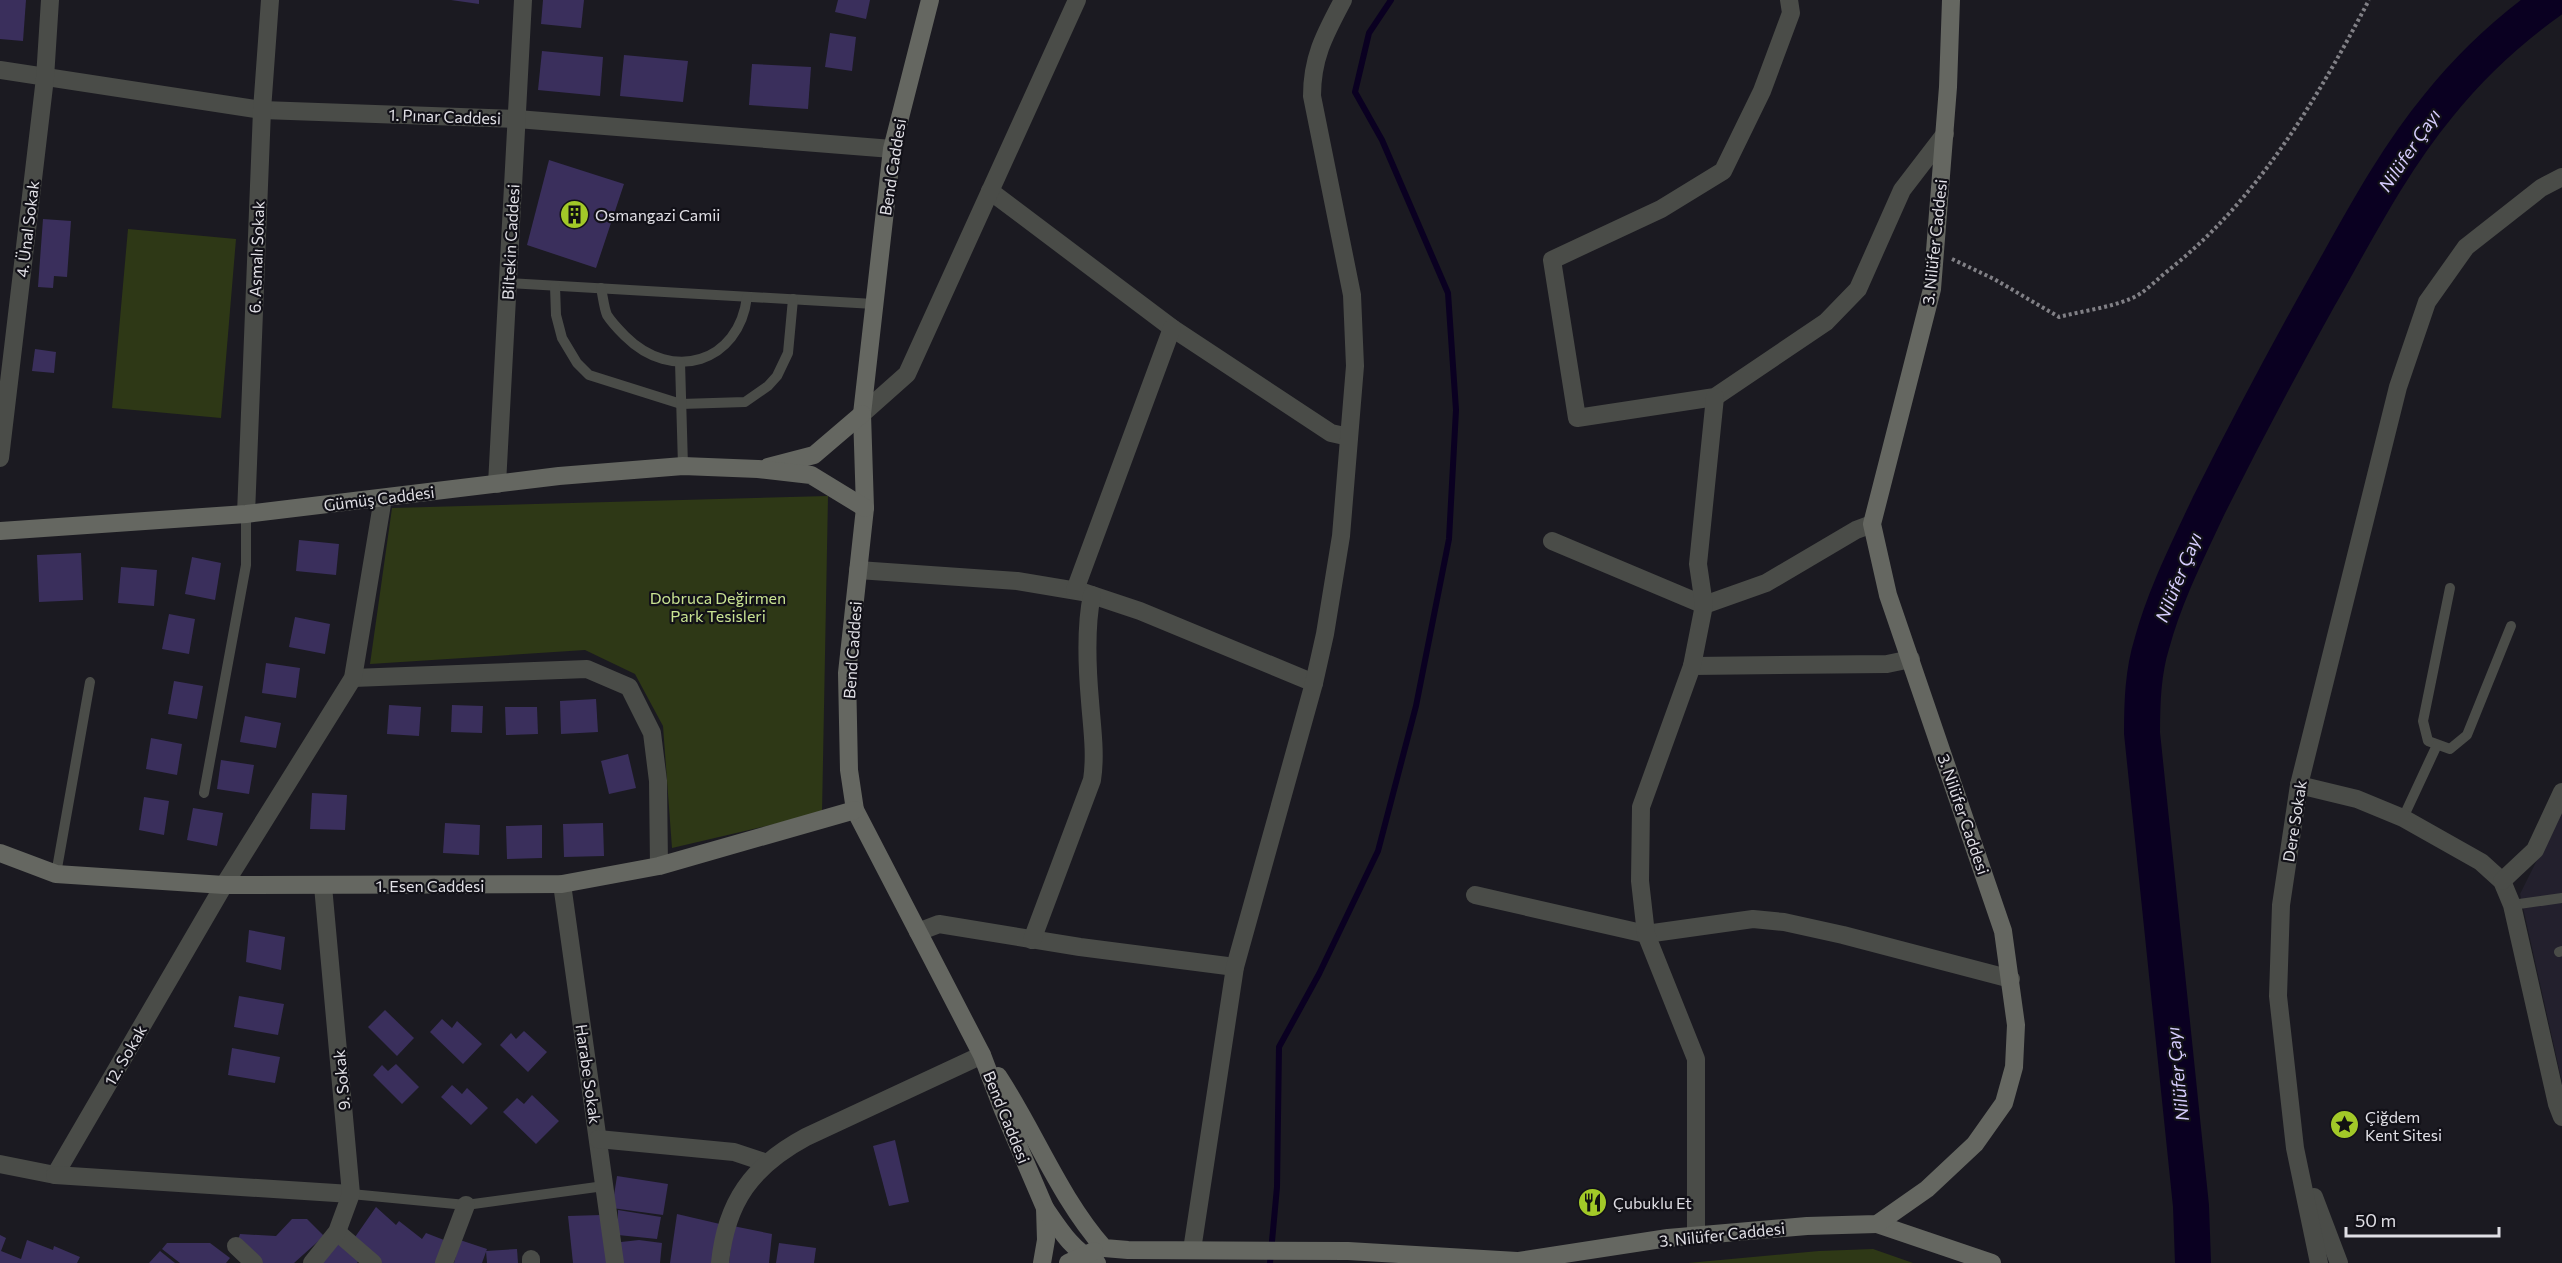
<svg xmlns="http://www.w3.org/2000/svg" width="2562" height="1263" font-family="Commissioner,sans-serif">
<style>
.built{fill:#23202d}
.green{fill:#2e3816}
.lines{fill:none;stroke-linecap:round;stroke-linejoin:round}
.stream{stroke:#0a0021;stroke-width:6}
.river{stroke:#0a0021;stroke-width:36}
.building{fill:#3a2f5c}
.path{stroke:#818086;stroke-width:4;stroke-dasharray:3 3;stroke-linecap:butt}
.lane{stroke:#4a4c48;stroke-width:10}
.street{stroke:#4a4c48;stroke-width:18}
.secondary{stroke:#656761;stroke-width:18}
.labels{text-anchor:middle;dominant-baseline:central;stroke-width:4.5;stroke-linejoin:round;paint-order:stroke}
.street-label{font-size:16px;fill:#e0dfe5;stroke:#121118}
.poi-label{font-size:16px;fill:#e0dfe5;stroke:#121118;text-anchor:start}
.park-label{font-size:16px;fill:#c9e392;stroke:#121118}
.water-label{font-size:18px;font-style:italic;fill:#d6cdfd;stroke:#121118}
</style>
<rect width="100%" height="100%" fill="#1b1a21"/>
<polygon class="built" points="2562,810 2562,1082 2520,894"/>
<g class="green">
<polygon points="128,229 236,239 221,418 112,408"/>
<polygon points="828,496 822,813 672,848 663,726 635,674 585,650 370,664 392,508"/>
<polygon points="1873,1249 1913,1263 1688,1263 1819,1251"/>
</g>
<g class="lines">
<polyline class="stream" points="1270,1263 1277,1187 1279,1047 1319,974 1378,851 1416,706 1449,539 1456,410 1448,293 1382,140 1355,92 1369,33 1391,0"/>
<path class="river" d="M 2193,1263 L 2191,1206 L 2142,733 C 2142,702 2143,672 2152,643 C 2165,595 2188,550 2209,505 C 2244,435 2281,365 2319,297 C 2356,232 2391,163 2439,105 C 2471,65 2509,30 2551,0"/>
</g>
<g class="building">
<polygon points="0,0 26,0 23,41 0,39"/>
<polygon points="451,0 479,0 479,4"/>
<polygon points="543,0 584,0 581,28 541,24"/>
<polygon points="838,0 870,0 866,19 835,12"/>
<polygon points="830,33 856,37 852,71 825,67"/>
<polygon points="542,51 603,57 600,96 538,90"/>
<polygon points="624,55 688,61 683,102 620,96"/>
<polygon points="752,64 811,67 808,109 749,105"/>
<polygon points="549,160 624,184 596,268 527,245"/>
<polygon points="43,219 71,221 67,277 54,276 53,288 38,287"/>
<polygon points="35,349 56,352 54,373 32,371"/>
<polygon points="299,540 339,544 336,575 296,571"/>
<polygon points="81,553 83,600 39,602 37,555"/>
<polygon points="192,557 221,563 215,600 185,594"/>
<polygon points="121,567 157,570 154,606 118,603"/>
<polygon points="169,614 195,619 189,654 162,649"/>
<polygon points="295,617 330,624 325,654 289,647"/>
<polygon points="266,663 300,668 296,698 262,693"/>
<polygon points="174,681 203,686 197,719 168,714"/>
<polygon points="596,699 598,732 561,734 560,701"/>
<polygon points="389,705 421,707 419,736 387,734"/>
<polygon points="452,705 483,706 482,733 451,732"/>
<polygon points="505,707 537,707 538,734 506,735"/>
<polygon points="245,716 281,723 276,748 240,742"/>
<polygon points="151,738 182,744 177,775 146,769"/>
<polygon points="628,754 636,788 609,794 601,761"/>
<polygon points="221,760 254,765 249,794 217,789"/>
<polygon points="312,793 347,795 345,830 310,829"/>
<polygon points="144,797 169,801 164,835 139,830"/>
<polygon points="193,808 223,813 217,846 187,840"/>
<polygon points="445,823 480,825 479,855 443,853"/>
<polygon points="603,823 604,856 564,857 563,824"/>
<polygon points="542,825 542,858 507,859 506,826"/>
<polygon points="249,930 285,937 281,970 246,962"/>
<polygon points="239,996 284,1004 278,1035 234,1027"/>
<polygon points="385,1010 414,1038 397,1056 368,1027"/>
<polygon points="442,1019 452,1028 457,1021 482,1044 463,1064 430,1032"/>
<polygon points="524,1031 547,1052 528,1072 500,1045 511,1033 516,1039"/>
<polygon points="232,1048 280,1057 275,1083 228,1075"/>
<polygon points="396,1064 419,1087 402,1104 373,1075 382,1065 388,1071"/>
<polygon points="452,1085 462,1094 467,1088 488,1108 471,1125 441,1097"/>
<polygon points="532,1095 559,1121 536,1144 503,1112 517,1098 524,1104"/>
<polygon points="895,1140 909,1202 889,1206 873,1146"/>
<polygon points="617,1176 668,1184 663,1215 612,1208"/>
<polygon points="376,1207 396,1225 399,1221 422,1239 426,1233 444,1240 436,1263 382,1263 353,1240"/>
<polygon points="618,1210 661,1217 657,1239 618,1235"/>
<polygon points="677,1214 720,1224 713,1263 670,1263"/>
<polygon points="601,1215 608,1263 573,1263 568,1216"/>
<polygon points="292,1219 307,1219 324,1236 294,1263 261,1263 237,1243 240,1234 276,1236"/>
<polygon points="733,1226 772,1234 769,1263 729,1263"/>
<polygon points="0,1235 6,1238 1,1251 21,1259 27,1240 53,1250 54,1246 80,1257 77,1263 0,1263"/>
<polygon points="460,1240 487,1249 482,1263 454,1263"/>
<polygon points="639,1240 662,1243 660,1263 621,1263 621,1242"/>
<polygon points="339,1242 360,1259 357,1263 321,1263"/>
<polygon points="167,1243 210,1243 230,1258 226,1263 180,1263 162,1249"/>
<polygon points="779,1243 816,1248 814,1263 776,1263"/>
<polygon points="517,1249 518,1263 487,1263 486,1251"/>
<polygon points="160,1251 175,1263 149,1263"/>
</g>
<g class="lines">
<path class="path" d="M 1952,259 L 1994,279 L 2059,317 C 2082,311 2108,308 2130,299 C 2144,294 2158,278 2170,269 C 2259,198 2317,99 2369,0"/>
<g class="lane">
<polyline points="508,283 874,304"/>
<polyline points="555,286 556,315 562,338 577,363 589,375 681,404 745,402 768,386 777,376 788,353 793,299"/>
<path d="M 601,288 C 603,297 604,308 607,315 C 612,323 619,330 625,336 C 672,383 739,363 747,297"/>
<polyline points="680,362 683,466"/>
<polyline points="2450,588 2423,721 2428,741 2450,749 2467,735 2511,626"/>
<polyline points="204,793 246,565 246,514"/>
<polyline points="2403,818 2437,745"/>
<polyline points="56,874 90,682"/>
<polyline points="2512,905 2562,898"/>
<polyline points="2559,952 2562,951"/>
<polyline points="351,1194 466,1205 604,1186"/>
</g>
<g class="street">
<polyline points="1789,0 1791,13 1762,91 1723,171 1661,209 1552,260 1577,418 1715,397 1826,322 1858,289 1902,190 1945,134"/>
<polyline points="0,70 262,110 517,119 892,149"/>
<polyline points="990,191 1172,328 1331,433 1349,437"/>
<polyline points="862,414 907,374 1077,0"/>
<polyline points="0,458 45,78 50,0"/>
<polyline points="497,484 523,0"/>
<polyline points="246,514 262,110 270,0"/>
<polyline points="1552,541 1704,605 1766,583 1856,530 1872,524"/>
<polyline points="858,570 1017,581 1083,592 1140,611 1314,683"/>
<polyline points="1075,590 1172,328"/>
<polyline points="1692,666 1887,664 1911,659"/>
<polyline points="353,678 587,669 629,687 652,733 658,781 659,866"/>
<polyline points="2299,785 2357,799 2403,818 2481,862 2502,881 2512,905 2557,1104 2562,1117"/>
<polyline points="2502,881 2535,850 2562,792"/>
<polyline points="562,884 615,1263"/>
<polyline points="1475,895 1646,934 1753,919 1784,922 1843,935 2011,979"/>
<polyline points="918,932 939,924 1080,947 1235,967"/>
<path d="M 1032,940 L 1092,780 C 1096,754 1092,728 1090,701 C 1087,667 1085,628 1092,595"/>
<polyline points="598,1139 734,1152 767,1163"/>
<polyline points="0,1164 55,1175 224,885 353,678 383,498"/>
<polyline points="55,1175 351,1194"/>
<polyline points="2314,1197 2339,1263"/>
<polyline points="337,1232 373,1263"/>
<polyline points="1696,1236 1696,1059 1646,934 1640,881 1641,807 1692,666 1704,605 1698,564 1715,397"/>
<polyline points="236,1246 254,1263"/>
<path d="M 1192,1250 L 1235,967 L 1314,683 L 1325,634 L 1341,536 L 1355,366 L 1352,295 L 1312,96 C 1312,57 1325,34 1343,0"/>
<polyline points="531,1259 531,1263"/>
<polyline points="312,1263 337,1232 351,1194 323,886"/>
<polyline points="444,1263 466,1205"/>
<path d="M 720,1263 C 726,1202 752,1166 806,1137 L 982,1055"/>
<polyline points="2319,1263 2295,1148 2278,996 2281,905 2299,785 2398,387 2427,302 2466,247 2541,188 2562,177"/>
</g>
<g class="secondary">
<polyline points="930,0 892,149 862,414 865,508 847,673 849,770 855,810 982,1055 1003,1110 1045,1208 1046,1240 1042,1263"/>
<polyline points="768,467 814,455 862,414"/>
<polyline points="0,531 246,514 559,476 683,466 758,469 811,475 865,508"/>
<polyline points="0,853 56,874 224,885 562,884 659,866 855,810"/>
<path d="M 998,1076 C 1035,1132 1059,1197 1104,1248 L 1128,1250 L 1348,1251 L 1517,1261"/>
<path d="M 1045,1208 C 1060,1230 1073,1251 1097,1263"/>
<polyline points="1877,1224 1992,1263"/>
<polyline points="1068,1263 1094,1251"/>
<polyline points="1506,1263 1668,1238 1807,1226 1877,1224 1927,1189 1975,1144 2004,1103 2014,1067 2016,1025 2003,931 1888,595 1872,524 1932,289 1948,87 1951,0"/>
</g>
</g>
<defs>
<symbol id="building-disc" viewBox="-11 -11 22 22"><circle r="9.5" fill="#a2c928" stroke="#121118"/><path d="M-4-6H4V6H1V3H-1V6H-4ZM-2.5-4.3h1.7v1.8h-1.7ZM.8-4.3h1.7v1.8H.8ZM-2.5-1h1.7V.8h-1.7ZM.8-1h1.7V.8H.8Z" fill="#111"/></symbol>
<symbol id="sight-disc" viewBox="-11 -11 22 22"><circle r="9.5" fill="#a2c928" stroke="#121118"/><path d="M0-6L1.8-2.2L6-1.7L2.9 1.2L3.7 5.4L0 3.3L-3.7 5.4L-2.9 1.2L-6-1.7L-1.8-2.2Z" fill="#111"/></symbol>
<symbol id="restaurant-disc" viewBox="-11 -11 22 22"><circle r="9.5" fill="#a2c928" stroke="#121118"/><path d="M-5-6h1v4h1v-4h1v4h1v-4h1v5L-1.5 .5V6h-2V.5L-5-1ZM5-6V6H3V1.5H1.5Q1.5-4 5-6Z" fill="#111"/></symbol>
</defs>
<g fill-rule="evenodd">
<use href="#building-disc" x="558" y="198" width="33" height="33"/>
<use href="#sight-disc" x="2328" y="1108" width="33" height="33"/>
<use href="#restaurant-disc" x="1576" y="1186" width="33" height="33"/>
</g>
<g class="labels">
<g class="street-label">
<text transform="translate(445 116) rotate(2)">1. Pınar Caddesi</text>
<text transform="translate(892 167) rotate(-81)">Bend Caddesi</text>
<text transform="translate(27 229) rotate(-83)">4. Ünal Sokak</text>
<text transform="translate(510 242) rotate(-87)">Biltekin Caddesi</text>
<text transform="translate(1934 242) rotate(-84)">3. Nilüfer Caddesi</text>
<text transform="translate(256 257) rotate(-88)">6. Asmalı Sokak</text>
<text transform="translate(379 498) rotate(-7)">Gümüş Caddesi</text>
<text transform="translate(852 650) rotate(-86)">Bend Caddesi</text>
<text transform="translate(1964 814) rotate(71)">3. Nilüfer Caddesi</text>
<text transform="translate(2294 821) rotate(-81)">Dere Sokak</text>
<text x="430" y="885">1. Esen Caddesi</text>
<text transform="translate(125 1055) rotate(-60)">12. Sokak</text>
<text transform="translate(589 1074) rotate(82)">Harabe Sokak</text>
<text transform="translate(341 1080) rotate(-95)">9. Sokak</text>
<text transform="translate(1007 1117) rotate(68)">Bend Caddesi</text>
<text transform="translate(1722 1234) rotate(-6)">3. Nilüfer Caddesi</text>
</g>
<g class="poi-label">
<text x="595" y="214">Osmangazi Camii</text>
<text x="2365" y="1116">Çiğdem<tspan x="2365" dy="18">Kent Sitesi</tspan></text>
<text x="1613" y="1202">Çubuklu Et</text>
</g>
<g class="park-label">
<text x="718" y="597">Dobruca Değirmen<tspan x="718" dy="18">Park Tesisleri</tspan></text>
</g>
<g class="water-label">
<text transform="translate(2409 150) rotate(-56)">Nilüfer Çayı</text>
<text transform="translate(2178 577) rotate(-68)">Nilüfer Çayı</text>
<text transform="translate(2177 1074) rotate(-96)">Nilüfer Çayı</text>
</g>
</g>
<path d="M2346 1227v9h153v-9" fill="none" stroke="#e0dfe5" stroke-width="3"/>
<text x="2355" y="1227" font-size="18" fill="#e0dfe5" stroke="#121118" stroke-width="4.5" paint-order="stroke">50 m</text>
</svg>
